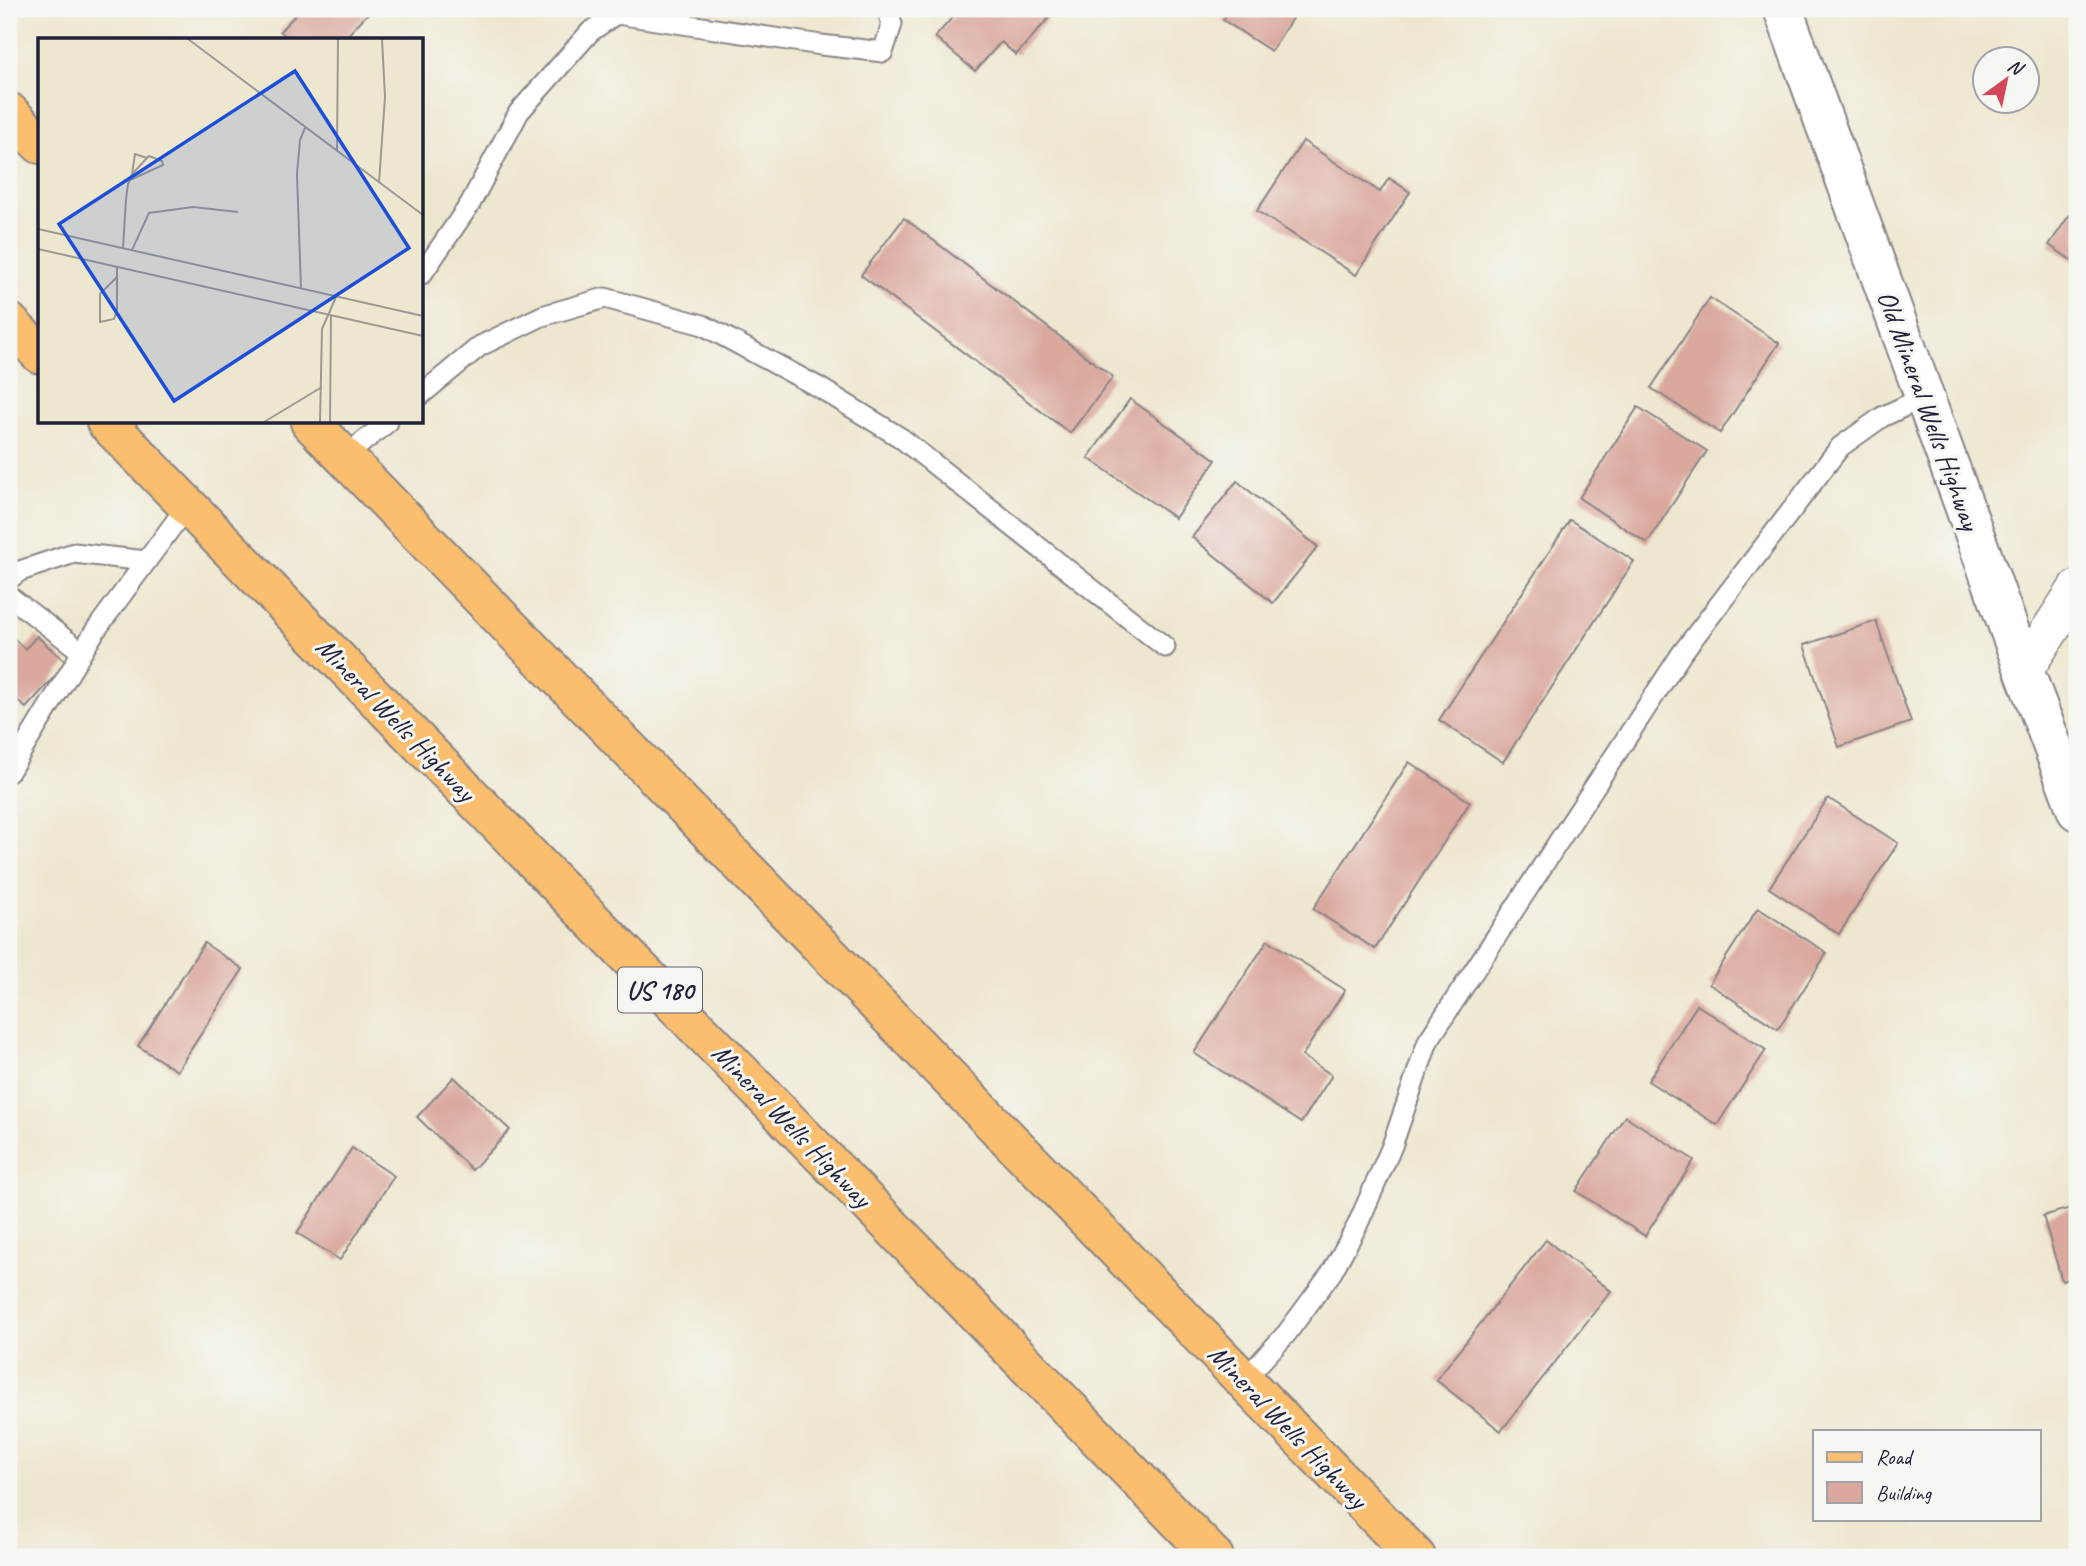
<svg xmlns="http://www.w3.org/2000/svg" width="2086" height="1566" font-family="Caveat,sans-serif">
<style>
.building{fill:#daa89d}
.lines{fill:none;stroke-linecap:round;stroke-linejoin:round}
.service-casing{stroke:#888485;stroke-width:23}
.minor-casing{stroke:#888485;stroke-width:40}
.tertiary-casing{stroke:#888485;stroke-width:42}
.primary-casing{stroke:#888485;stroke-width:42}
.service{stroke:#fff;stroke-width:19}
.minor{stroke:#fff;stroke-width:37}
.tertiary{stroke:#fff;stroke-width:38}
.primary{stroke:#fbbd6e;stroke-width:38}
.labels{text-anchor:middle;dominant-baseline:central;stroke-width:6;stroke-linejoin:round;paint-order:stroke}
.shield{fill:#f6f6f2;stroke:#626272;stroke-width:2}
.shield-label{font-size:26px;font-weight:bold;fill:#22223b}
.street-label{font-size:28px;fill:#22223b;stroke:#f6f6f2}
.inset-road{fill:none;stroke:#9c9894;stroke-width:2}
.view{fill:#1d4ed8;fill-opacity:0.15;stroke:#1d4ed8;stroke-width:3.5}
.inset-edge{fill:none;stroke:#22223b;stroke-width:3.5}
</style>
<rect width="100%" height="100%" fill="#f6f6f2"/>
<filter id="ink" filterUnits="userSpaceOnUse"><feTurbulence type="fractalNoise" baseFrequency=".0143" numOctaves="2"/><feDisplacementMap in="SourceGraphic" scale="14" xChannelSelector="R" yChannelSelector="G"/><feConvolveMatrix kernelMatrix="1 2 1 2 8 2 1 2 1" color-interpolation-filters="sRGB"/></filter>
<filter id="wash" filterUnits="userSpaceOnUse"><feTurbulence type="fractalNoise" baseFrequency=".00686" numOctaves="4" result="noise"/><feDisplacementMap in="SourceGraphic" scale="28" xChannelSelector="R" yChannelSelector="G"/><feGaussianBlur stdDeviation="1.57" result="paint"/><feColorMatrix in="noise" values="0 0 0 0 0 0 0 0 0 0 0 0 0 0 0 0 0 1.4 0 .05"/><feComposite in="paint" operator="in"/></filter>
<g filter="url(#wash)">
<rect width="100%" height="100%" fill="#eee7cf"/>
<g id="blocks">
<g class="building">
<polygon points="301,9 372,9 343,40 290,40 280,31"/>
<polygon points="960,9 1057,9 1016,55 1001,42 975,71 935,37"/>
<polygon points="1231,9 1298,9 1271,51 1223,20"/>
<polygon points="1303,141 1380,192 1389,178 1410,192 1356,275 1257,211"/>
<polygon points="2077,204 2077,264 2049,245"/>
<polygon points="904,218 1113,377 1070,433 861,275"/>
<polygon points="1710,298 1779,343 1720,433 1651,388"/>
<polygon points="1130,399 1216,460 1175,518 1088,458"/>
<polygon points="1638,407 1707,451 1647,543 1579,498"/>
<polygon points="1237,481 1318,547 1273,603 1192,537"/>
<polygon points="1570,520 1634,561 1503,762 1439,720"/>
<polygon points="1876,621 1911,722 1839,747 1804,645"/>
<polygon points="9,634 25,649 37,636 67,663 26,708 9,693"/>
<polygon points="1409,762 1470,802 1375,949 1313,909"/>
<polygon points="1828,798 1898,843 1839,934 1769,888"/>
<polygon points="1758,908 1827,953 1778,1029 1709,984"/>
<polygon points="1268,940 1345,990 1302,1056 1332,1075 1301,1123 1194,1053"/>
<polygon points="204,943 243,969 177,1071 138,1046"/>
<polygon points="1697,1005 1766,1050 1717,1125 1648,1081"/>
<polygon points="454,1077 510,1130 472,1170 417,1117"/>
<polygon points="1625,1116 1694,1160 1645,1236 1576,1191"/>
<polygon points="352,1148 394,1176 340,1260 297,1233"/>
<polygon points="2077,1206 2077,1276 2062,1281 2043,1216"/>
<polygon points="1546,1240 1611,1291 1501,1431 1436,1380"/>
</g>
</g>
</g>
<g filter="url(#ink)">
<use href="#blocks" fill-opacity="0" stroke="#888485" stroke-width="2"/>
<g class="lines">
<defs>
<g id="service">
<polyline points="617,14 821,45 883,52 892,24 887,9"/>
<polyline points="422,274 470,204 519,112 590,32 623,9"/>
<polyline points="422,394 480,346 542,316 605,298 703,325 820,388 901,438 1165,647"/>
<polyline points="344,457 388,422"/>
<polyline points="9,579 20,571 74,553 146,561"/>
<polyline points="9,596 82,652"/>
<polyline points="9,772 95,631 187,506"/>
<polyline points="1244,1380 1287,1333 1332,1272 1357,1226 1392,1146 1428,1041 1682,653 1840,447 1882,417 1924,397"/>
</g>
<polyline id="minor" points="2024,670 2077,589"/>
<polyline id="tertiary" points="1783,9 2024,670 2077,811"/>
<g id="primary">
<polyline points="9,112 40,144"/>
<polyline points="9,322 40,354"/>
<polyline points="106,422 1214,1557"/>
<polyline points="310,422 1416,1557"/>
</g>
</defs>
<use href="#service" class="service-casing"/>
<use href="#minor" class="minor-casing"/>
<use href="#tertiary" class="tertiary-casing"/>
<use href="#primary" class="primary-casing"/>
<use href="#service" class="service"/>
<use href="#minor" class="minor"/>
<use href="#tertiary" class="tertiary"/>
<use href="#primary" class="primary"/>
</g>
</g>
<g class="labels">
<rect class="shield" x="618" y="967.5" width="84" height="45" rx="5"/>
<g class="shield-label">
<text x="660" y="990">US 180</text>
</g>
<g class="street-label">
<text transform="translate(1929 410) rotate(70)">Old Mineral Wells Highway</text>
<text transform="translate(396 719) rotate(46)">Mineral Wells Highway</text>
<text transform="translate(792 1125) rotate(46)">Mineral Wells Highway</text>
<text transform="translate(1288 1426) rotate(46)">Mineral Wells Highway</text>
</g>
</g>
<g transform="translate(38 38)">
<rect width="385" height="385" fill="#eee7cf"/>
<path class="inset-road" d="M 150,1 L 385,177M 299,113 L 300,1M 94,136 L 97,116 L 109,120M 341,145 L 347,59 L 344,1M 0,191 L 385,278M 85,210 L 88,161 L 90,146 L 92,142 L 94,136 L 111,118 L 124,123 L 125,127 L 92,142M 0,211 L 385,298M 94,212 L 111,175 L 155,169 L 200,174M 79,239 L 62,256 L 62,284 L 76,281 L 79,272 L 79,229M 263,251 L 259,136 L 262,102 L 267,90M 226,384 L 284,349M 282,384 L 284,291 L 298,259M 292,384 L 293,277"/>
<path class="view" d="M 257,33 L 371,210 L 136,363 L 21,186 Z"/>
<rect width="385" height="385" class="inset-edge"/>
</g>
<rect width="2086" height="1566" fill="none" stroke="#f6f6f2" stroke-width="35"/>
<rect x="1813" y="1430" width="228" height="91" fill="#f6f6f2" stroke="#a1a1a9" stroke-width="2"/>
<rect x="1827" y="1452" width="35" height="10" fill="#fbbd6e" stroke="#a1a1a9" stroke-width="2"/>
<text x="1876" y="1464" font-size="21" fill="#22223b">Road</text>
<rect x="1827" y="1482" width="35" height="21" fill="#daa89d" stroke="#a1a1a9" stroke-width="2"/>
<text x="1876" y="1500" font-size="21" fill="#22223b">Building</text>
<g transform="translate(2006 80) rotate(33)"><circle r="33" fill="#f6f6f2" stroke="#a1a1a9" stroke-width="2"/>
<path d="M0-5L12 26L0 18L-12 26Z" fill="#d1495b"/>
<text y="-10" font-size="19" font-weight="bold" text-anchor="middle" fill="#22223b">N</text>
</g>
</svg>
